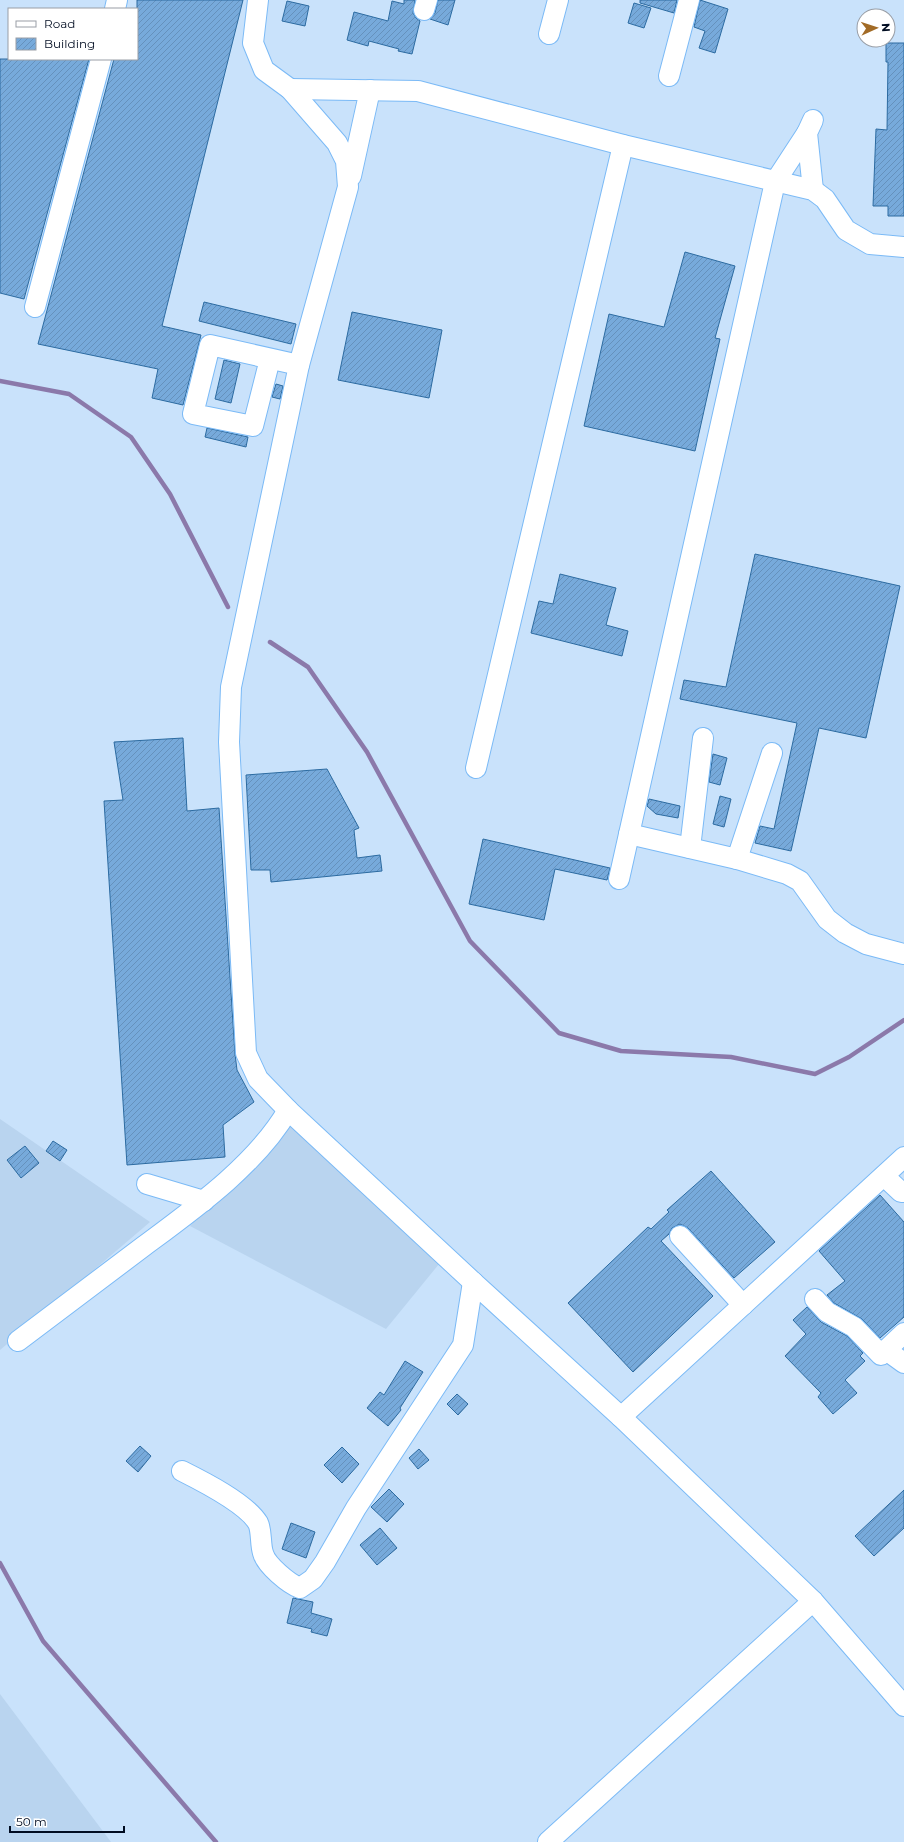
<svg xmlns="http://www.w3.org/2000/svg" width="904" height="1842" font-family="Montserrat,sans-serif">
<style>
.built{fill:#b9d4ef}
.lines{fill:none;stroke-linecap:round;stroke-linejoin:round}
.stream{stroke:#8b79aa;stroke-width:4.5}
.building{fill:url(#building-hatch);stroke:#2c6ba1}
.minor-casing{stroke:#7bbaf6;stroke-width:22}
.minor{stroke:#fff;stroke-width:20}
</style>
<defs>
<pattern id="building-hatch" width="6" height="6" patternUnits="userSpaceOnUse"><rect width="6" height="6" fill="#77aadb"/><path d="M-1 1l2-2M0 6l6-6M5 7l2-2" fill="none" stroke="#6591bc"/></pattern>
</defs>
<rect width="100%" height="100%" fill="#c9e2fb"/>
<g class="built">
<polygon points="280,1116 439,1264 386,1329 190,1226"/>
<polygon points="0,1119 150,1222 0,1350"/>
<polygon points="0,1694 111,1842 0,1842"/>
</g>
<g class="lines">
<g class="stream">
<polyline points="0,381 69,394 131,437 170,494 228,607"/>
<polyline points="270,642 308,667 367,752 470,941 559,1033 621,1051 731,1057 815,1074 849,1057 904,1020"/>
<polyline points="0,1563 43,1641 216,1842"/>
</g>
</g>
<g class="building">
<polygon points="137,0 243,0 162,326 201,335 183,405 152,398 158,369 38,344 114,59 137,59"/>
<polygon points="404,0 415,0 413,13 416,18 420,21 412,54 398,51 399,49 369,41 368,46 347,40 354,12 388,21 392,1 404,4"/>
<polygon points="438,0 455,0 448,25 430,19 435,13"/>
<polygon points="640,0 677,0 674,13 640,3"/>
<polygon points="700,0 728,9 715,53 699,48 705,31 694,27"/>
<polygon points="287,1 309,6 305,26 282,21"/>
<polygon points="634,3 651,8 644,28 628,23"/>
<polygon points="886,43 904,43 904,216 888,216 888,206 873,206 876,129 887,130 888,62 886,62"/>
<polygon points="0,59 89,59 24,299 0,293"/>
<polygon points="685,252 735,266 715,338 720,339 695,451 584,426 609,314 664,327"/>
<polygon points="204,302 296,324 291,344 199,321"/>
<polygon points="352,312 442,330 429,398 338,380"/>
<polygon points="224,360 240,364 231,403 215,399"/>
<polygon points="276,384 283,386 280,399 272,397"/>
<polygon points="207,428 248,437 246,447 205,437"/>
<polygon points="755,554 900,586 866,738 819,728 791,851 755,843 760,826 774,829 797,723 680,699 684,680 726,687"/>
<polygon points="560,574 616,588 606,625 628,631 622,656 531,633 539,601 553,604"/>
<polygon points="183,738 187,811 219,808 235,1054 237,1070 254,1102 223,1125 225,1157 127,1165 104,801 123,800 114,742"/>
<polygon points="713,754 727,758 720,785 709,782"/>
<polygon points="327,769 359,828 354,830 357,858 380,855 382,871 271,882 270,870 251,870 246,775"/>
<polygon points="720,796 731,799 724,827 713,824"/>
<polygon points="649,799 680,806 678,818 656,814 647,806"/>
<polygon points="483,839 610,868 607,880 555,869 544,920 469,904"/>
<polygon points="53,1141 67,1150 60,1161 46,1151"/>
<polygon points="25,1146 39,1163 21,1178 7,1160"/>
<polygon points="711,1171 775,1242 734,1278 688,1228 680,1224 672,1228 669,1234 661,1241 713,1296 633,1372 568,1303 648,1227 651,1229 669,1212 667,1210"/>
<polygon points="880,1195 904,1222 904,1317 880,1338 862,1319 834,1303 827,1295 845,1281 819,1251"/>
<polygon points="807,1307 821,1322 847,1336 863,1353 860,1356 865,1361 845,1380 857,1393 833,1414 818,1397 821,1393 785,1356 806,1334 793,1320"/>
<polygon points="405,1361 423,1372 400,1408 401,1410 388,1426 367,1408 380,1392 384,1395"/>
<polygon points="457,1394 468,1404 458,1415 447,1404"/>
<polygon points="140,1446 151,1456 138,1472 126,1461"/>
<polygon points="342,1447 359,1464 342,1483 324,1465"/>
<polygon points="419,1449 429,1460 418,1469 409,1458"/>
<polygon points="389,1489 404,1504 387,1522 371,1507"/>
<polygon points="904,1490 904,1528 874,1556 855,1536"/>
<polygon points="291,1523 315,1532 306,1558 282,1549"/>
<polygon points="380,1528 397,1548 377,1565 360,1545"/>
<polygon points="293,1598 313,1602 311,1613 332,1619 327,1636 311,1632 312,1629 287,1623"/>
</g>
<g class="lines">
<defs>
<g id="minor">
<polyline points="258,0 253,43 264,70 290,89 337,143 346,161 348,187 299,365 231,687 229,742 246,1053 258,1079 288,1110 473,1282 621,1417 813,1601 904,1706"/>
<polyline points="115,9 117,0"/>
<polyline points="424,10 427,0"/>
<polyline points="549,34 558,0"/>
<polyline points="669,76 689,0"/>
<polyline points="290,89 418,91 623,145 813,190 825,199 846,230 870,244 904,247"/>
<polyline points="813,120 807,133 813,190"/>
<polyline points="351,176 370,90"/>
<polyline points="35,307 101,59"/>
<polyline points="270,359 253,426 193,414 210,345 299,365"/>
<polyline points="476,768 623,145"/>
<polyline points="629,834 737,859 787,874 800,881 827,919 845,933 866,944 904,954"/>
<polyline points="690,848 703,738"/>
<polyline points="737,859 772,753"/>
<polyline points="619,879 775,182 807,133"/>
<polyline points="884,1176 901,1192 904,1192"/>
<polyline points="147,1184 204,1201"/>
<polyline points="680,1236 743,1305"/>
<polyline points="815,1299 827,1312 854,1327 881,1355 886,1350 904,1363"/>
<path d="M 18,1341 C 60,1309 102,1278 144,1246 C 194,1209 257,1164 288,1110"/>
<polyline points="886,1350 904,1333"/>
<polyline points="621,1417 904,1157"/>
<path d="M 182,1471 C 202,1481 246,1503 258,1523 C 262,1531 260,1544 263,1553 C 266,1565 289,1584 300,1588 L 313,1579 L 325,1562 L 356,1508 L 463,1345 L 473,1282"/>
<polyline points="548,1842 813,1601"/>
</g>
</defs>
<use href="#minor" class="minor-casing"/>
<use href="#minor" class="minor"/>
</g>
<rect x="8" y="8" width="130" height="52" fill="#ffffff" stroke="#999ea6"/>
<rect x="16" y="21" width="20" height="6" fill="#ffffff" stroke="#999ea6"/>
<text x="44" y="28" font-size="12" fill="#000c21">Road</text>
<rect x="16" y="38" width="20" height="12" fill="url(#building-hatch)" stroke="#999ea6"/>
<text x="44" y="48" font-size="12" fill="#000c21">Building</text>
<g transform="translate(876 28) rotate(87)"><circle r="19" fill="#ffffff" stroke="#999ea6"/>
<path d="M0-3L7 15L0 10L-7 15Z" fill="#a26b26"/>
<text y="-6" font-size="11" font-weight="bold" text-anchor="middle" fill="#000c21">N</text>
</g>
<path d="M10 1826v6h114v-6" fill="none" stroke="#000c21" stroke-width="2"/>
<text x="16" y="1826" font-size="12" fill="#000c21" stroke="#ffffff" stroke-width="3" paint-order="stroke">50 m</text>
</svg>
